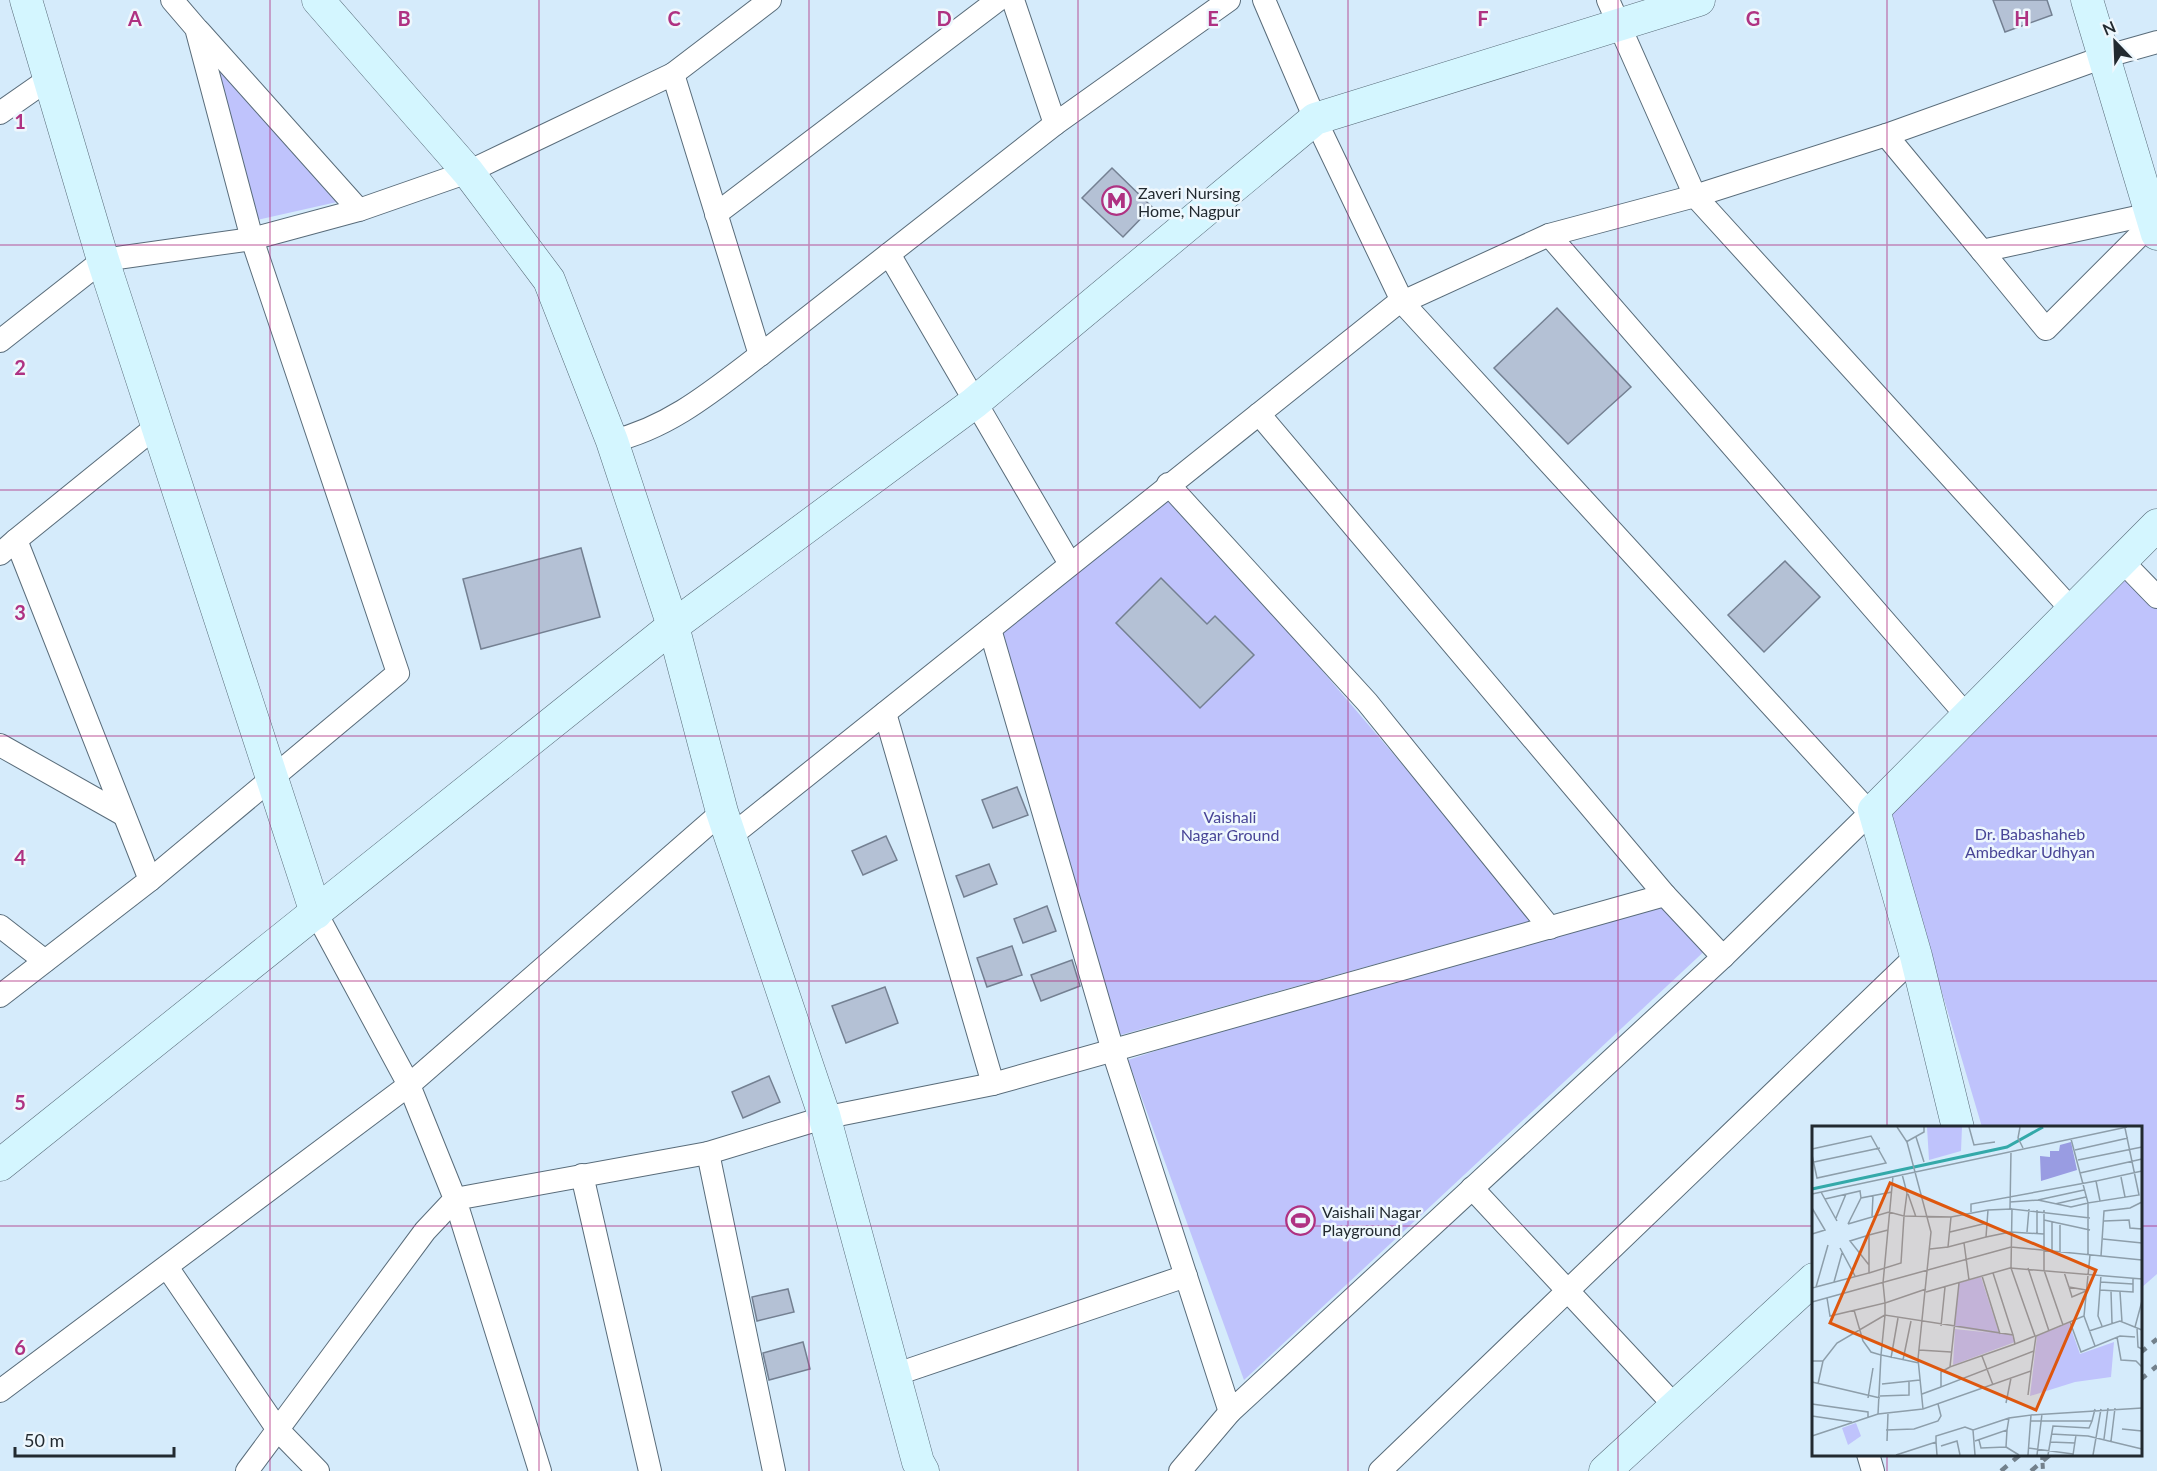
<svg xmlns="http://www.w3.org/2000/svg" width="2157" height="1471" font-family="Lato,sans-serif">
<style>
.green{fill:#bfc3fc}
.building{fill:#b4c1d5;stroke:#748092;stroke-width:1.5}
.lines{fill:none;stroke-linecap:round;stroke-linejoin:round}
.street-casing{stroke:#596c7a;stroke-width:24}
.secondary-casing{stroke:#596c7a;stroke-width:33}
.path{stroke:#73818c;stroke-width:4;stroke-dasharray:6 3;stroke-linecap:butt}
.street{stroke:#fff;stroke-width:22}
.secondary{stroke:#d4f6ff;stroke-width:32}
.rail{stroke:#73818c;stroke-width:4.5;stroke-dasharray:8 8;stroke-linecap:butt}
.grid{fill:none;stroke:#af3282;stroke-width:1.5;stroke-opacity:0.55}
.labels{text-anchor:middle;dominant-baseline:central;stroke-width:5;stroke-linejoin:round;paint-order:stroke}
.poi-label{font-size:16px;fill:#222a30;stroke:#eef7fd;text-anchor:start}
.park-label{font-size:16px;fill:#484597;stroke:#eef7fd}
.inset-river{fill:none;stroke:#34a9a9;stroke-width:3}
.inset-road{fill:none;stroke:#8d9eaa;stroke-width:1.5}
.view{fill:#de570e;fill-opacity:0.15;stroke:#de570e;stroke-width:3}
.inset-edge{fill:none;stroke:#222a30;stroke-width:3}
.grid-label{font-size:20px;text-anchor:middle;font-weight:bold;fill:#af3282;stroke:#eef7fd;stroke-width:5;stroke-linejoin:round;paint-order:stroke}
</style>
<rect width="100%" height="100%" fill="#d5ebfb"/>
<g class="green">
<polygon points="215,65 337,202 257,220"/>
<polygon points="1168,490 1535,920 1117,1036 993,629"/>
<polygon points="2124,571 2157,607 2157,1274 2141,1288 2140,1128 1982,1127 1886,804"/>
<polygon points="1646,889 1711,945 1244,1380 1128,1060"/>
</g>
<g class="building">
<polygon points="1993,0 2047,0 2052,15 2005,32"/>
<polygon points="1112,168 1152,207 1123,237 1082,198"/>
<polygon points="1557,308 1631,387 1568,444 1494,368"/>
<polygon points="581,548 600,617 481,649 463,579"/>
<polygon points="1785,561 1820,597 1764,652 1728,615"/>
<polygon points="1161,578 1207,624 1215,616 1254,655 1200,708 1116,623"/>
<polygon points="1017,787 1028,815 993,828 982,800"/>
<polygon points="886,836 897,860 863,875 852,851"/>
<polygon points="989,864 997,884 964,897 956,876"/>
<polygon points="1047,906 1056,931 1023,943 1014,919"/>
<polygon points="1012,946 1022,975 987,987 977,958"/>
<polygon points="1072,960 1080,986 1041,1001 1031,975"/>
<polygon points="885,987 898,1023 846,1043 832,1006"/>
<polygon points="769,1076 780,1102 743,1118 732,1092"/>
<polygon points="788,1289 794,1312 757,1321 752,1297"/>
<polygon points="803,1342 810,1369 769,1380 763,1353"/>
</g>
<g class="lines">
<defs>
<g id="street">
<polyline points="172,0 196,28 252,239 359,210 468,172 673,74 760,355 1055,124"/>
<polyline points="1013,0 1055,124 1229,0"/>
<polyline points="1264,0 1315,119 1403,303 1870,813 1874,810"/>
<polyline points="1608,0 1695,196 2071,609"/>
<polyline points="199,31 359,210"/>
<polyline points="673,74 770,0"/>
<polyline points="0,113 50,78"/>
<polyline points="1886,135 1982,251 2151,214"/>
<polyline points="716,214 998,0"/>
<polyline points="1549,235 1967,716"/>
<polyline points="1982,251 2046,329 2153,222"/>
<polyline points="889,254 1070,564"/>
<polyline points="0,341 103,260 252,239 398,673 150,880"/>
<polyline points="1259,414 1665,895"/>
<path d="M 612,441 C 669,428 714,390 760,355"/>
<polyline points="1168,484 1367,702 1550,928"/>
<polyline points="16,540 158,425"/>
<polyline points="0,554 16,540 150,880 0,996"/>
<polyline points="2121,560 2157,597"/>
<polyline points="990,629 1113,1051 1230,1412 1723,957"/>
<polyline points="885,713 993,1084"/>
<polyline points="0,745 124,815"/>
<polyline points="731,836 1394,306 1549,235 1695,196 1886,135 2104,57 2157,42"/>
<polyline points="0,926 45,961"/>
<polyline points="708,1153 774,1471"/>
<polyline points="582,1175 650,1471"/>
<polyline points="1472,1188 1675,1406"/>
<polyline points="167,1267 278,1430 318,1471"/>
<polyline points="894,1375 1186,1276"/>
<polyline points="0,1391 409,1085 316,913"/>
<polyline points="1868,1454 1873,1471"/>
<polyline points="247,1471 425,1231 455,1199 409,1085 722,812"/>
<polyline points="540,1471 455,1199 708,1153 823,1118 993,1084 1665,895 1723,957 1870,813"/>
<polyline points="1180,1471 1230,1412"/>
<polyline points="1380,1471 1916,956"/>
</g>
<g id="secondary">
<polyline points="26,0 103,260 316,913"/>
<polyline points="318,0 468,172 549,280 612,441 673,626 722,812 824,1115 918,1462 923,1471"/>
<polyline points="2087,0 2157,234"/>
<polyline points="1958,1128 1916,956 1874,810 2157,525"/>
<polyline points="0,1165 673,626 974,403 1315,119 1699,0"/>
<polyline points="1605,1471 1814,1279"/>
</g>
</defs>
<use href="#street" class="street-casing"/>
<use href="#secondary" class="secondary-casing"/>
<polyline class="path" points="2042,1454 2043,1471"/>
<use href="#street" class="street"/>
<use href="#secondary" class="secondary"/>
<g class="rail">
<polyline points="2140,1353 2157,1339"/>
<polyline points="2140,1380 2157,1366"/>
<polyline points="2001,1471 2021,1454"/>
<polyline points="2031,1471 2051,1454"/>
</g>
</g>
<path class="grid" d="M 270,0 L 270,1471M 539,0 L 539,1471M 809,0 L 809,1471M 1078,0 L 1078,1471M 1348,0 L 1348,1471M 1618,0 L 1618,1471M 1887,0 L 1887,1128M 0,245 L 2157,245M 0,490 L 2157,490M 0,736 L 2157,736M 0,981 L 2157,981M 0,1226 L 1814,1226M 2140,1226 L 2157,1226M 1887,1454 L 1887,1471"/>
<defs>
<symbol id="metro-ring" viewBox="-11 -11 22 22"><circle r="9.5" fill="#eef7fd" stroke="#af3282" stroke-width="1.5"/><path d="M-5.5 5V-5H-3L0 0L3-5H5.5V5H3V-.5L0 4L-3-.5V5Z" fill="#af3282"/></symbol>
<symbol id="stadium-ring" viewBox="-11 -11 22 22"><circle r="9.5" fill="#eef7fd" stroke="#af3282" stroke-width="1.5"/><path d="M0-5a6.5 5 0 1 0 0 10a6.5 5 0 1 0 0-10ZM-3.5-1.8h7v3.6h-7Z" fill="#af3282"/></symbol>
</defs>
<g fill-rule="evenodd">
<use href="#metro-ring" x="1100" y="184" width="33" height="33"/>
<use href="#stadium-ring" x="1284" y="1204" width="33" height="33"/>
</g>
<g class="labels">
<g class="poi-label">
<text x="1138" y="192">Zaveri Nursing<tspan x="1138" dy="18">Home, Nagpur</tspan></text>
<text x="1322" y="1211">Vaishali Nagar<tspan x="1322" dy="18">Playground</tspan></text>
</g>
<g class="park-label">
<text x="1230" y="816">Vaishali<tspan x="1230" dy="18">Nagar Ground</tspan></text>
<text x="2030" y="833">Dr. Babashaheb<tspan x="2030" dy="18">Ambedkar Udhyan</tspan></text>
</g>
</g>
<g transform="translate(1812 1126)">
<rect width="330" height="330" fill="#d5ebfb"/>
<path d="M 115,1 L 150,1 L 149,25 L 117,34 ZM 169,151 L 187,207 L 199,208 L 203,216 L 141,239 L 143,203 L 180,207 L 142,201 L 147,157 ZM 257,197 L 268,228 L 302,216 L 299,251 L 263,256 L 218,270 L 225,210 ZM 44,297 L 49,310 L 36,319 L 30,302 Z" fill="#bfc3fc"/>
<path d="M 259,16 L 265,44 L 229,55 L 228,30 L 238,31 L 238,25 L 247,25 L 248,19 Z" fill="#999ce2"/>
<path class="inset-river" d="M 0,63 L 195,21 L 231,1"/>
<path class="inset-road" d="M 85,1 L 95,16 L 119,106 L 106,233 L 111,283 L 219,245 L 224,210 L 272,190 L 278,129M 157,1 L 162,19 L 183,16M 208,1 L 206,12 L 211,22M 104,11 L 112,36M 259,13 L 276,77 L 327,69 L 313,2M 94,16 L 112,6 L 112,1M 0,23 L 59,10 L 74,37 L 5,52 L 0,29M 263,24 L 316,12M 266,34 L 330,21M 2,36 L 68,22M 268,47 L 330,33M 90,48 L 95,67 L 92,90 L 139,91 L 136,121 L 174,111M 309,51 L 313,71M 272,64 L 226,74 L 259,81 L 276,77 L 276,129M 9,66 L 25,95M 0,68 L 315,1M 96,68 L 104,91M 13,73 L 48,65 L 49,72M 288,75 L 284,55 L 330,45M 198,76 L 226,74M 243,78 L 274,71M 0,82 L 13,104 L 0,108M 198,83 L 199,25M 200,83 L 176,84 L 174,111 L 198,106 L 232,108M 232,84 L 232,144 L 251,199M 159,86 L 159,78 L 284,55M 60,90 L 61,70M 139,91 L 176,84M 24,92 L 34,68M 232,94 L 278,104M 292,95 L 317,94 L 318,102 L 330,103M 240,96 L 240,125M 248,97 L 248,126M 36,98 L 77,86 L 92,90 L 89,137 L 57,147M 36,98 L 49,72 L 80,66M 138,106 L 175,97M 215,106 L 217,83M 225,107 L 225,84M 57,109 L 76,104M 291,113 L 330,117M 152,117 L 157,154M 28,122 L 43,150M 118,123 L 136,121M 289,130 L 292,85 L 318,82 L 330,76M 216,142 L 237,205M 252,146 L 257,161 L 274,164M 181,147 L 201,209M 289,149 L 286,190 L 290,200M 170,150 L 188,208M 22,156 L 30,127M 288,156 L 321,158M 147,157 L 138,241 L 203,218M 4,161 L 16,119M 257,161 L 260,171 L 274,165M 0,162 L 57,147 L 57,109 L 38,115 L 57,139M 288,164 L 321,166 L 321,152M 299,165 L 300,197M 114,166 L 198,142 L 330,153M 308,166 L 310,196M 15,172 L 18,190 L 73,177 L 71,157 L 81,50M 0,176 L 199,121 L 330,134M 42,184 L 51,215 L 59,226 L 69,229 L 66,288M 272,190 L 283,220M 258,196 L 269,226 L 308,210 L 323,211M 129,200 L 133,161M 323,201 L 330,175M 325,202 L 326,221 L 330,223M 277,205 L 308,195 L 330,204M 223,210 L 199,142 L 200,83 L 278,92M 305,211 L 309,234 L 324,235 L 330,241M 107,224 L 139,226M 170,230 L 181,259M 79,232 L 86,192M 91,234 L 99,195M 0,235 L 11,235 L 25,217 L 73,189 L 73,177 L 114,163M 107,237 L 69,229 L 73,189 L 201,209 L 203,218 L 223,210M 138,241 L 129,246 L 129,261 L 222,225M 0,256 L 68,272M 6,258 L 11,235M 70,258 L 108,254M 110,268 L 129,261M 216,269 L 219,245M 68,270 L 97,269 L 97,255M 56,272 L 61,242M 194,277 L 199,252M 0,278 L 56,286 L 56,291M 219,289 L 330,282M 0,290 L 40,296M 218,295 L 280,295 L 283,283M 310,303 L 330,305M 74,304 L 102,303 L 126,295 L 129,290 L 126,278M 195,304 L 194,321 L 207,329M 239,308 L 276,310 L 330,323M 0,310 L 66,288 L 111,283M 292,313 L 296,282M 167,314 L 169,322 L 194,321M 75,315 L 76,287M 163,315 L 195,304 L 197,292 L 219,289 L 216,329M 299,315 L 303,282M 124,316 L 124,310 L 153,301 L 161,304M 238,316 L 263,317M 129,320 L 145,315 L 148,329M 216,322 L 261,328M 84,329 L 124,316 L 125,329M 163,329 L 161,304 L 197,292M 225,329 L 230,288M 236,329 L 241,300 L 277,302 L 280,295M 261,329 L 264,309M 281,329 L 289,283"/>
<path class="view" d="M 78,57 L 284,144 L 224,284 L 18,197 Z"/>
<rect width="330" height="330" class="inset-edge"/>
</g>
<g class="grid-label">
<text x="135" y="26">A</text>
<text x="404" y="26">B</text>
<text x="674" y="26">C</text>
<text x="944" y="26">D</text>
<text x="1213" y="26">E</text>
<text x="1483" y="26">F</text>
<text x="1753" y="26">G</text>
<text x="2022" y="26">H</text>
<text x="20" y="129">1</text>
<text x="20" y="375">2</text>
<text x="20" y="620">3</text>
<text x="20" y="865">4</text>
<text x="20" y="1110">5</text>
<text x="20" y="1355">6</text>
</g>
<g transform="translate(2115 42) rotate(337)" stroke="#eef7fd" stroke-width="4.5" paint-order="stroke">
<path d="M0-4.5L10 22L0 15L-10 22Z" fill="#222a30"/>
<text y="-9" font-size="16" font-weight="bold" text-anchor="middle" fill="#222a30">N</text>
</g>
<path d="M15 1447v9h159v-9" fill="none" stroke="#222a30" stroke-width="3"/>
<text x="24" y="1447" font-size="18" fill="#222a30" stroke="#eef7fd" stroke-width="4.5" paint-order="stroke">50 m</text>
</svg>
